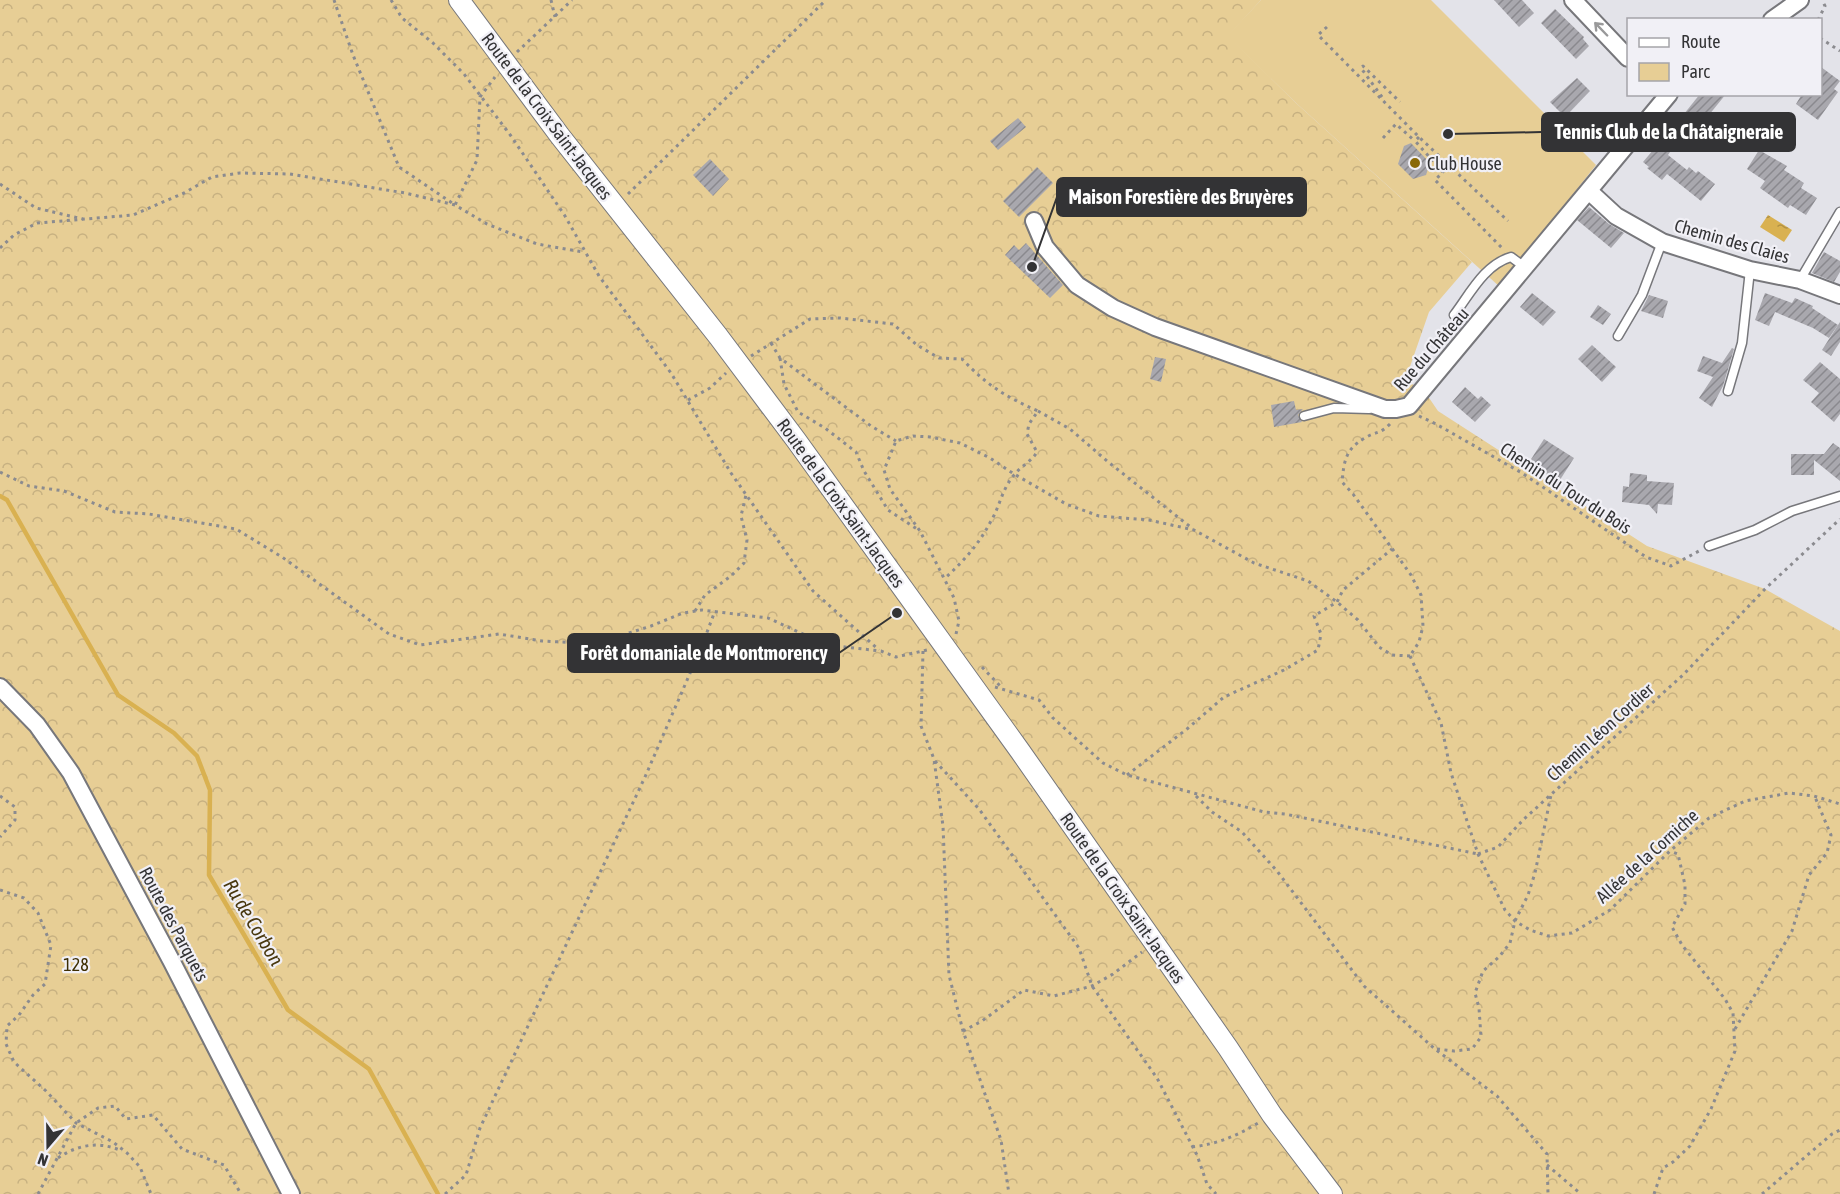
<svg xmlns="http://www.w3.org/2000/svg" width="1840" height="1194" font-family="'Asap Condensed',sans-serif">
<style>
.green{fill:#e7ce95}
.forest{fill:url(#forest-crowns)}
.water{fill:url(#water-ripples)}
.lines{fill:none;stroke-linecap:round;stroke-linejoin:round}
.stream{stroke:#d9b151;stroke-width:4.5}
.building{fill:url(#building-hatch)}
.service-casing{stroke:#77777b;stroke-width:11}
.minor-casing{stroke:#77777b;stroke-width:20}
.tertiary-casing{stroke:#77777b;stroke-width:22}
.path{stroke:#8b8b8f;stroke-width:3;stroke-dasharray:3 4.5;stroke-linecap:butt}
.service{stroke:#fff;stroke-width:8}
.minor{stroke:#fff;stroke-width:16}
.tertiary{stroke:#fff;stroke-width:20}
.oneway{stroke:#99999a}
.poi-dot{fill:#8a6907;stroke:#f1f0f6;stroke-width:2}
.labels{text-anchor:middle;dominant-baseline:central;stroke-width:4.5;stroke-linejoin:round;paint-order:stroke}
.street-label{font-size:18px;fill:#333335;stroke:#f1f0f6}
.poi-label{font-size:18px;fill:#333335;stroke:#f1f0f6;text-anchor:start}
.park-label{font-size:18px;fill:#3e2e03;stroke:#f1f0f6}
.water-label{font-size:20px;font-style:italic;fill:#49380f;stroke:#f1f0f6}
.leader{fill:none;stroke:#333335;stroke-width:2}
.callout-dot{fill:#333335;stroke:#f1f0f6;stroke-width:2}
.callout{fill:#333335;stroke:#333335;stroke-width:2}
.callout-label{font-size:20px;text-anchor:middle;font-weight:bold;fill:#fff}
</style>
<defs>
<pattern id="forest-crowns" width="20" height="18" patternUnits="userSpaceOnUse" patternTransform="scale(1.5)"><rect width="20" height="18" fill="#e7ce95"/><path d="M2 6a3 3 0 1 1 6 0M12 15a3 3 0 1 1 6 0" fill="none" stroke="#c7b181"/></pattern>
<pattern id="water-ripples" width="26" height="14" patternUnits="userSpaceOnUse" patternTransform="scale(1.5)"><rect width="26" height="14" fill="#d9b151"/><path d="M2 4q2-2 4 0t4 0M15 11q2-2 4 0t4 0" fill="none" stroke="#b19144"/></pattern>
<pattern id="building-hatch" width="6" height="6" patternUnits="userSpaceOnUse" patternTransform="scale(1.5)"><rect width="6" height="6" fill="#a9a8ae"/><path d="M-1 1l2-2M0 6l6-6M5 7l2-2" fill="none" stroke="#8a898e"/></pattern>
</defs>
<rect width="100%" height="100%" fill="#e3e3e9"/>
<polygon class="green" points="1261,0 1431,0 1596,165 1500,287 1296,103 1227,36"/>
<polygon class="forest" points="0,0 1261,0 1228,36 1296,103 1472,262 1429,312 1405,381 1423,389 1438,411 1647,546 1765,589 1840,631 1840,1194 0,1194"/>
<polygon class="water" points="1768,215 1792,230 1784,242 1760,227"/>
<g class="lines">
<polyline class="stream" points="0,496 7,500 118,695 174,733 197,756 210,790 209,875 288,1010 369,1069 438,1194"/>
</g>
<g class="building">
<polygon points="1494,0 1522,0 1534,13 1519,27"/>
<polygon points="1555,9 1584,37 1583,39 1589,46 1576,59 1541,23"/>
<polygon points="1821,67 1840,81 1834,89 1838,92 1818,120 1796,104 1802,94 1821,94"/>
<polygon points="1577,78 1590,91 1565,117 1550,102"/>
<polygon points="1700,94 1726,94 1691,137 1676,124"/>
<polygon points="1018,118 1026,127 998,150 990,141"/>
<polygon points="1411,143 1430,163 1426,175 1413,179 1398,164 1404,146"/>
<polygon points="1659,143 1670,152 1668,155 1687,170 1689,167 1696,173 1698,171 1715,184 1701,201 1667,174 1662,180 1647,168 1649,167 1643,162"/>
<polygon points="1759,150 1787,166 1784,170 1804,183 1801,188 1817,198 1806,215 1790,205 1788,208 1760,188 1765,181 1747,169"/>
<polygon points="710,159 729,179 713,196 693,175"/>
<polygon points="1037,167 1053,183 1019,217 1003,201"/>
<polygon points="1589,207 1609,224 1624,233 1611,248 1577,220"/>
<polygon points="1026,243 1063,285 1050,298 1005,255 1014,245 1019,250"/>
<polygon points="1824,252 1840,261 1840,272 1834,282 1812,273"/>
<polygon points="1532,293 1556,312 1543,326 1520,307"/>
<polygon points="1765,293 1792,303 1795,298 1813,306 1812,308 1838,325 1829,338 1813,328 1775,312 1769,326 1755,320"/>
<polygon points="1649,295 1668,301 1663,318 1641,311"/>
<polygon points="1598,305 1611,314 1603,325 1590,317"/>
<polygon points="1840,322 1840,342 1831,356 1822,350"/>
<polygon points="1592,345 1616,367 1602,382 1578,359"/>
<polygon points="1732,348 1734,349 1723,386 1712,407 1699,398 1713,377 1697,371 1703,356 1722,363"/>
<polygon points="1155,357 1166,359 1161,382 1150,379"/>
<polygon points="1820,362 1840,379 1840,414 1834,422 1811,402 1819,393 1803,380"/>
<polygon points="1465,387 1478,399 1481,396 1491,405 1475,422 1452,402"/>
<polygon points="1294,401 1296,410 1303,409 1298,415 1302,422 1274,427 1271,405"/>
<polygon points="1544,439 1574,458 1558,483 1528,464"/>
<polygon points="1833,443 1840,448 1840,481 1814,460 1814,475 1791,475 1791,454 1824,454"/>
<polygon points="1630,473 1647,475 1647,481 1674,483 1672,505 1658,504 1657,514 1649,505 1622,502 1623,486 1629,487"/>
</g>
<g class="lines">
<defs>
<g id="service">
<polyline points="1800,280 1840,212"/>
<path d="M 1454,315 C 1470,294 1484,265 1511,257 L 1526,268"/>
<polyline points="1618,336 1642,295 1662,242"/>
<polyline points="1728,391 1742,343 1750,270"/>
<polyline points="1304,416 1334,408 1369,409"/>
<polyline points="1709,546 1755,530 1792,511 1840,496"/>
</g>
<g id="minor">
<polyline points="1573,0 1628,58"/>
<polyline points="1772,20 1800,0"/>
<polyline points="1590,192 1616,216 1662,242 1750,270 1800,280 1840,295"/>
<polyline points="1034,221 1045,247 1077,285 1113,308 1155,327 1385,409 1396,409 1409,406 1669,94"/>
<polyline points="0,687 37,725 71,773 172,962 291,1194"/>
</g>
<polyline id="tertiary" points="459,0 560,136 718,336 796,440 1020,751 1228,1048 1272,1115 1332,1194"/>
</defs>
<use href="#service" class="service-casing"/>
<use href="#minor" class="minor-casing"/>
<use href="#tertiary" class="tertiary-casing"/>
<g class="path">
<polyline points="334,0 353,55 399,167 455,205 477,160 480,97 495,77"/>
<polyline points="391,0 402,18 433,43 464,74 511,136 565,216 599,276 671,373 731,473 813,591 879,650"/>
<polyline points="551,0 555,17"/>
<polyline points="1818,20 1825,6 1822,0"/>
<polyline points="1327,27 1318,35 1419,137 1508,221"/>
<polyline points="1820,38 1840,51"/>
<polyline points="517,52 572,0"/>
<polyline points="1382,97 1361,68 1363,66 1400,102"/>
<polyline points="1419,137 1415,141 1443,172 1435,180 1504,250"/>
<polyline points="1383,138 1396,124 1415,141"/>
<polyline points="0,184 36,208 83,219"/>
<polyline points="628,194 826,0"/>
<polyline points="0,248 14,235 37,223 133,215 184,193 212,177 240,173 290,174 405,193 455,205 487,224 537,244 583,252"/>
<polyline points="771,343 780,358 871,426 896,441"/>
<path d="M 751,356 L 810,319 L 840,318 L 893,324 L 917,345 L 939,358 L 962,359 C 987,385 1004,396 1038,411 L 1029,424 L 1027,434 L 1037,452 C 1031,462 1021,466 1014,475 C 1002,489 1000,506 991,521 C 979,544 963,562 944,579"/>
<polyline points="780,358 784,384 798,412 825,428 856,452 864,471 888,510 917,529"/>
<polyline points="688,400 710,388 726,373"/>
<polyline points="1038,411 1070,429 1107,461 1193,529"/>
<polyline points="1419,416 1436,424 1522,473 1646,557 1671,566 1699,551"/>
<path d="M 1390,424 C 1379,435 1376,431 1365,438 C 1345,449 1344,462 1342,482 L 1353,494 L 1411,575 L 1421,595 L 1423,626 L 1419,642 L 1410,656"/>
<polyline points="0,472 29,486 64,491 115,512 149,514 236,529 282,557 389,634 420,645 499,634 542,641 580,643 613,638 651,626 683,613 702,610 768,618 827,645 881,651 896,657 927,650"/>
<polyline points="695,611 705,595 731,576 744,563 747,540 741,516 746,495"/>
<polyline points="956,634 959,621 954,598 920,531 890,489 884,470 896,441 913,436 930,437 960,443 990,458 1014,474 1066,504 1099,516 1149,520 1194,530 1254,563 1308,581 1337,602 1358,620 1379,647 1392,655 1410,656"/>
<polyline points="923,651 921,726 934,759 943,826 949,975 963,1031 1001,1140 1009,1194"/>
<polyline points="1410,656 1441,723 1451,773 1478,854 1505,910 1515,921 1530,930 1548,936 1572,933 1610,910 1670,851 1709,818 1745,801 1789,793 1814,796 1840,804"/>
<polyline points="982,667 1002,688"/>
<polyline points="995,687 1039,700 1053,718 1103,763 1127,775 1264,812 1285,814 1478,854"/>
<polyline points="935,761 979,809 1079,948 1092,986 1157,1078 1197,1155 1207,1184 1216,1194"/>
<polyline points="1127,775 1187,729 1224,697 1284,670 1318,650 1321,634 1314,616 1337,602 1343,590 1392,549"/>
<polyline points="0,796 15,807 15,820 0,837"/>
<polyline points="1196,796 1212,812 1242,832 1277,871 1364,986 1435,1049 1497,1096 1547,1154 1548,1194"/>
<polyline points="1478,854 1498,847 1524,819 1683,675 1765,589 1840,519"/>
<polyline points="0,890 24,898 38,913 51,945 45,984 33,995 19,1015 7,1026 6,1044 14,1062 46,1091 76,1123 113,1142 127,1153 140,1167 151,1194"/>
<polyline points="1735,1029 1792,931 1809,875 1827,853 1831,835 1815,797"/>
<polyline points="963,1031 982,1021 1024,990 1054,996 1092,986 1113,974 1142,952"/>
<polyline points="1437,1049 1454,1051 1472,1049 1481,1037 1479,1008 1475,993 1483,971 1499,957 1510,943 1515,921 1528,895 1535,873 1551,795"/>
<path d="M 1192,1147 C 1217,1144 1237,1136 1258,1123"/>
<path d="M 58,1158 C 79,1144 99,1141 122,1151"/>
<polyline points="1547,1165 1581,1194"/>
<polyline points="38,1194 76,1123 98,1108 115,1106 126,1119 153,1115 182,1149 224,1165 241,1194"/>
<polyline points="445,1194 466,1175 480,1128 645,777 701,648 715,611"/>
<polyline points="1654,1194 1663,1168 1673,1162 1690,1146 1711,1109 1735,1051 1733,1013 1725,999 1682,945 1672,927 1685,904 1685,885 1678,854 1670,851"/>
<polyline points="1762,1194 1832,1134 1840,1130"/>
</g>
<use href="#service" class="service"/>
<use href="#minor" class="minor"/>
<use href="#tertiary" class="tertiary"/>
</g>
<defs><path id="oneway-shaft" d="M-6 0H5M1.5-3L5.5 0L1.5 3" fill="none" stroke-width="1.6" stroke-linecap="round" stroke-linejoin="round" transform="scale(1.5)"/></defs>
<use class="oneway" href="#oneway-shaft" transform="translate(1601 29) rotate(-134)"/>
<circle class="poi-dot" cx="1415" cy="163" r="6"/>
<g class="labels">
<g class="street-label">
<text transform="translate(547 116) rotate(53)">Route de la Croix Saint-Jacques</text>
<text transform="translate(1732 241) rotate(16)">Chemin des Claies</text>
<text transform="translate(1431 349) rotate(-49)">Rue du Château</text>
<text transform="translate(1566 488) rotate(33)">Chemin du Tour du Bois</text>
<text transform="translate(841 503) rotate(54)">Route de la Croix Saint-Jacques</text>
<text transform="translate(1600 732) rotate(-42)">Chemin Léon Cordier</text>
<text transform="translate(1647 856) rotate(-42)">Allée de la Corniche</text>
<text transform="translate(1123 898) rotate(55)">Route de la Croix Saint-Jacques</text>
<text transform="translate(174 924) rotate(62)">Route des Parquets</text>
</g>
<g class="poi-label">
<text x="1427" y="163">Club House</text>
</g>
<g class="park-label">
<text x="76" y="964">128</text>
</g>
<g class="water-label">
<text transform="translate(254 922) rotate(59)">Ru de Corbon</text>
</g>
</g>
<path class="leader" d="M1448 134L1542 132M1032 267L1057 197M897 613L839 653"/>
<g class="callout-dot">
<circle cx="1448" cy="134" r="6"/>
<circle cx="1032" cy="267" r="6"/>
<circle cx="897" cy="613" r="6"/>
</g>
<g class="callout">
<rect x="1542" y="113" width="253" height="38" rx="6"/>
<rect x="1057" y="178" width="249" height="38" rx="6"/>
<rect x="568" y="634" width="271" height="38" rx="6"/>
</g>
<g class="callout-label">
<text x="1669" y="139">Tennis Club de la Châtaigneraie</text>
<text x="1181" y="204">Maison Forestière des Bruyères</text>
<text x="704" y="660">Forêt domaniale de Montmorency</text>
</g>
<rect x="1627" y="18" width="195" height="78" fill="#f1f0f6" stroke="#a5a4a9" stroke-width="1.5"/>
<rect x="1639" y="38" width="30" height="9" fill="#ffffff" stroke="#a5a4a9" stroke-width="1.5"/>
<text x="1681" y="48" font-size="18" fill="#333335">Route</text>
<rect x="1639" y="63" width="30" height="18" fill="#e7ce95" stroke="#a5a4a9" stroke-width="1.5"/>
<text x="1681" y="78" font-size="18" fill="#333335">Parc</text>
<g transform="translate(48 1146) rotate(200)" stroke="#f1f0f6" stroke-width="4.5" paint-order="stroke">
<path d="M0-4.5L10 22L0 15L-10 22Z" fill="#333335"/>
<text y="-9" font-size="16" font-weight="bold" text-anchor="middle" fill="#333335">N</text>
</g>
</svg>
